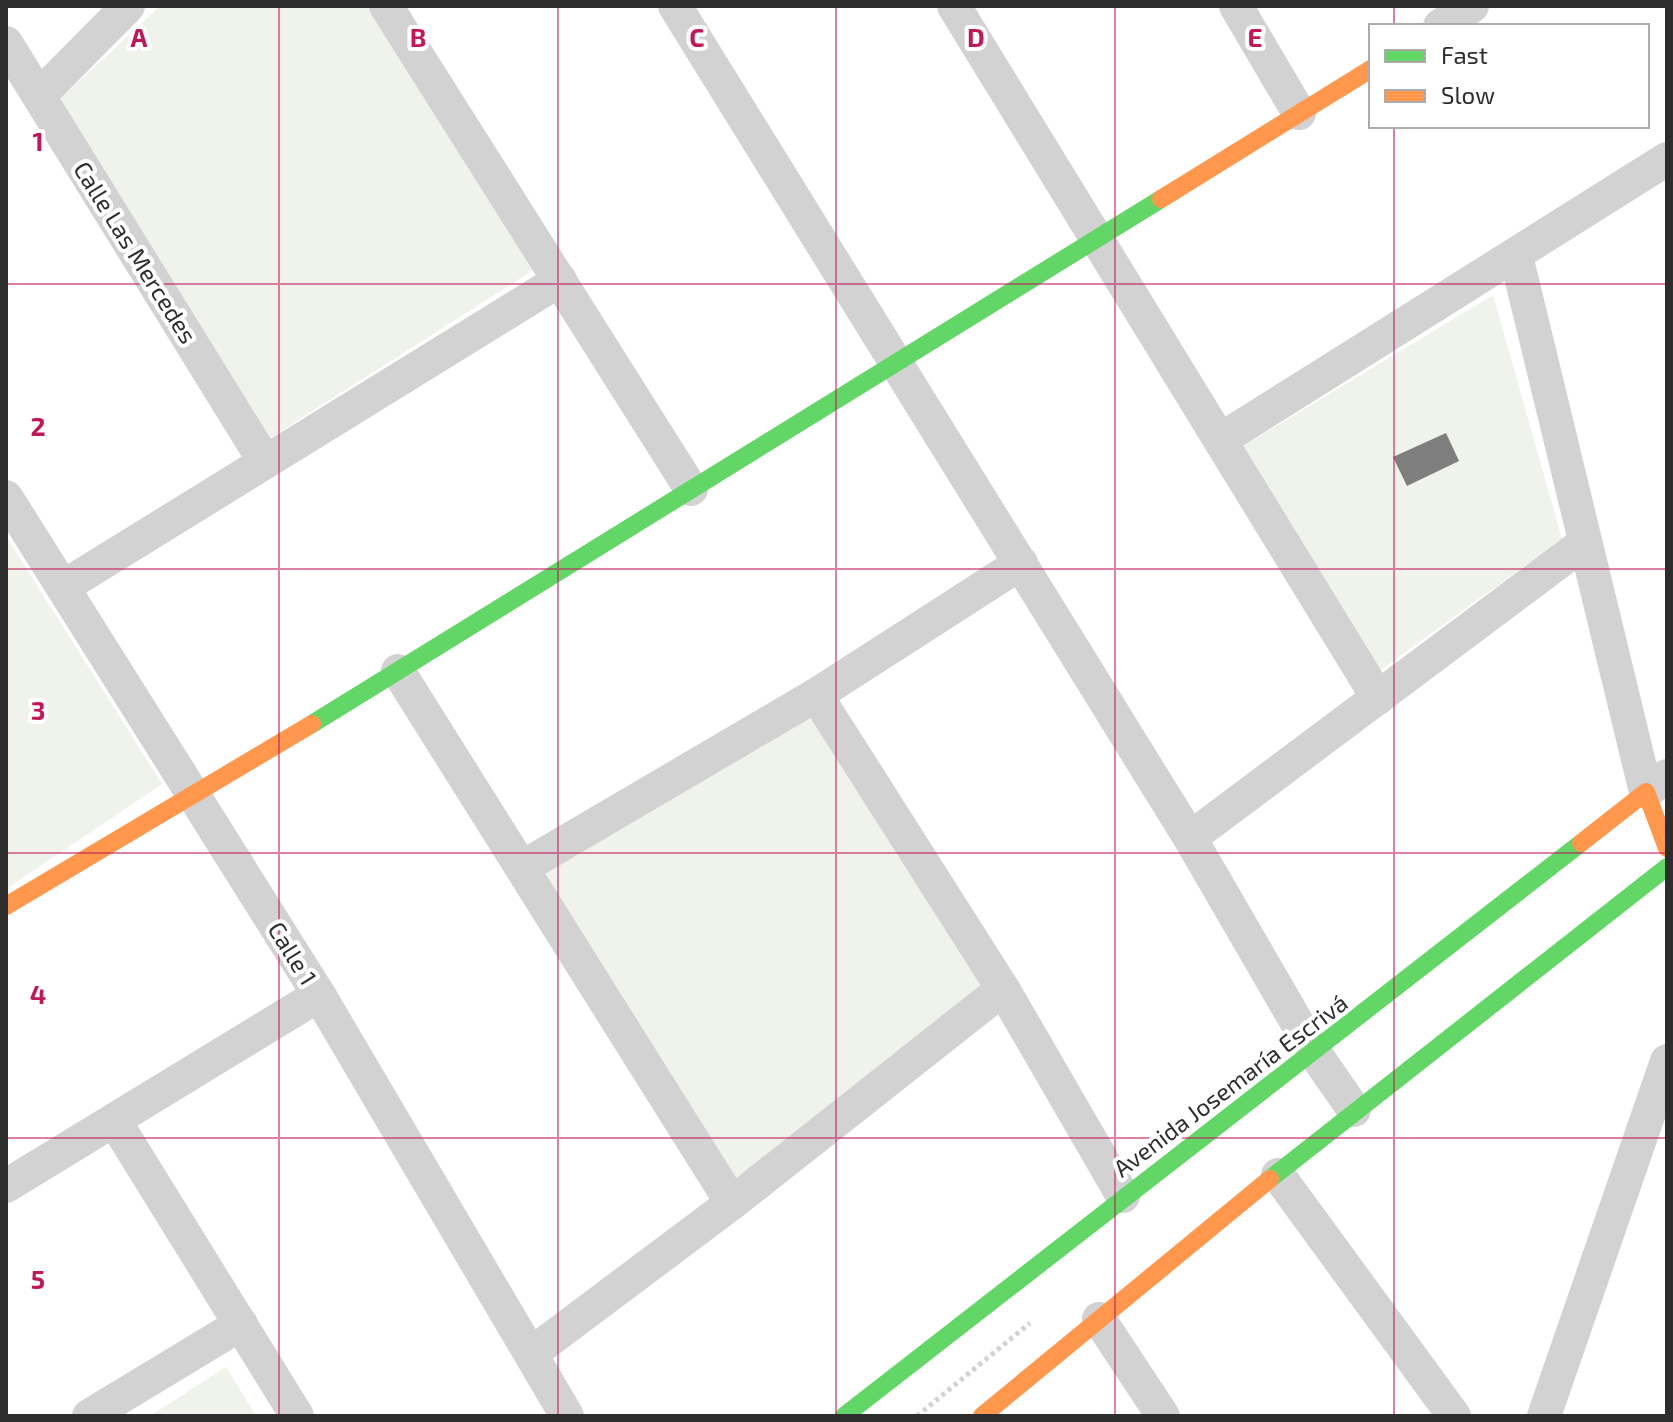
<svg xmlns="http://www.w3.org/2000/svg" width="1673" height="1422" font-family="'Exo 2',sans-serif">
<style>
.green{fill:#eff3eb}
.building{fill:#7e7e7e}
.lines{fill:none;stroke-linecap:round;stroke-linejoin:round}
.path{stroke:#d2d2d2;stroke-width:5;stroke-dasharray:4 4;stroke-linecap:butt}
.street{stroke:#d2d2d2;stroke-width:34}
.fast{stroke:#63d668;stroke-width:18}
.slow{stroke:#ff974d;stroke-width:18}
.grid{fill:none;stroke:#c2185b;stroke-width:2;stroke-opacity:0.55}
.labels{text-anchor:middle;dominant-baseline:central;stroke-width:8;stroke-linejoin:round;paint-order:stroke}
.street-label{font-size:24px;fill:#2d2d2d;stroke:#fff}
.grid-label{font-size:26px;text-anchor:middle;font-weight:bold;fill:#c2185b;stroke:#fff;stroke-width:8;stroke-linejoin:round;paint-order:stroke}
</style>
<rect width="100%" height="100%" fill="#fff"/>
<g class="green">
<polygon points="160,6 369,6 535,269 270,438 60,99"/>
<polygon points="1493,295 1562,539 1379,671 1240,448"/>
<polygon points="6,536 162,784 6,889"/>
<polygon points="815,695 1003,989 732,1203 523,867"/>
<polygon points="226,1367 256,1416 150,1416"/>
</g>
<polygon class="building" points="1446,433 1459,461 1407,486 1393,457"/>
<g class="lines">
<polyline class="path" points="917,1416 1030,1323"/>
<g class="street">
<polyline points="386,6 691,489"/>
<polyline points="675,6 1190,838 1314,1052 1354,1110"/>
<polyline points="954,6 1378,698"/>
<polyline points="1236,6 1299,113"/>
<polyline points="1440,26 1472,6"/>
<polyline points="6,43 265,462"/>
<polyline points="39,96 128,6"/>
<polyline points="1516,256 1646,792 1667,776"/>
<polyline points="1220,440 1667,159"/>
<polyline points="6,497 319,995 567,1416"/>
<polyline points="63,587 560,280"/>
<polyline points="398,671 732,1203"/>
<polyline points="816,695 1003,989 1123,1196"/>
<polyline points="1190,838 1583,544"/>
<polyline points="523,867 816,695 1021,563"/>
<polyline points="114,1120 297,1416"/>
<polyline points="1278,1175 1454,1416"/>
<polyline points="6,1186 319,995"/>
<polyline points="1099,1319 1163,1416"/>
<polyline points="532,1353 732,1203 1003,989"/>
<polyline points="89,1416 241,1324"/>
<polyline points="1544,1416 1667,1061"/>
</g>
<g class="fast">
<polyline points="312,724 1161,199"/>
<polyline points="1270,1179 1667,867"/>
<polyline points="844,1416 1581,843"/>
</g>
<g class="slow">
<polyline points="1161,199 1371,69"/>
<polyline points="1581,843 1646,792 1667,848"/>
<polyline points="6,906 312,724"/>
<polyline points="982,1416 1270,1179"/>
</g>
</g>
<path class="grid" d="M 279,6 L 279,1416M 558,6 L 558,1416M 836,6 L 836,1416M 1115,6 L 1115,1416M 1394,6 L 1394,26M 1394,126 L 1394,1416M 6,284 L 1667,284M 6,569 L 1667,569M 6,853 L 1667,853M 6,1138 L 1667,1138"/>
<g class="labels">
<g class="street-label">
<text transform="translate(136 252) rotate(58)">Calle Las Mercedes</text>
<text transform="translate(293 953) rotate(58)">Calle 1</text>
<text transform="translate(1230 1085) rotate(-37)">Avenida Josemaría Escrivá</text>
</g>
</g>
<g class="grid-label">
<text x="139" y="47">A</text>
<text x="418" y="47">B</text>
<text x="697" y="47">C</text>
<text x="976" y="47">D</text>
<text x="1255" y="47">E</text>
<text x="38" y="151">1</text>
<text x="38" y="436">2</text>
<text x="38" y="720">3</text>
<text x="38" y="1004">4</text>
<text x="38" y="1289">5</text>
</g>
<rect width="1673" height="1422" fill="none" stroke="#2d2d2d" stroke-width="16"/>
<rect x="1369" y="24" width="280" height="104" fill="#ffffff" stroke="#ababab" stroke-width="2"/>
<rect x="1385" y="50" width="40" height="12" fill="#63d668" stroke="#ababab" stroke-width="2"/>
<text x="1441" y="64" font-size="24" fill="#2d2d2d">Fast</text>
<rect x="1385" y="90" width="40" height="12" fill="#ff974d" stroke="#ababab" stroke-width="2"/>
<text x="1441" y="104" font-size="24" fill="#2d2d2d">Slow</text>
</svg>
